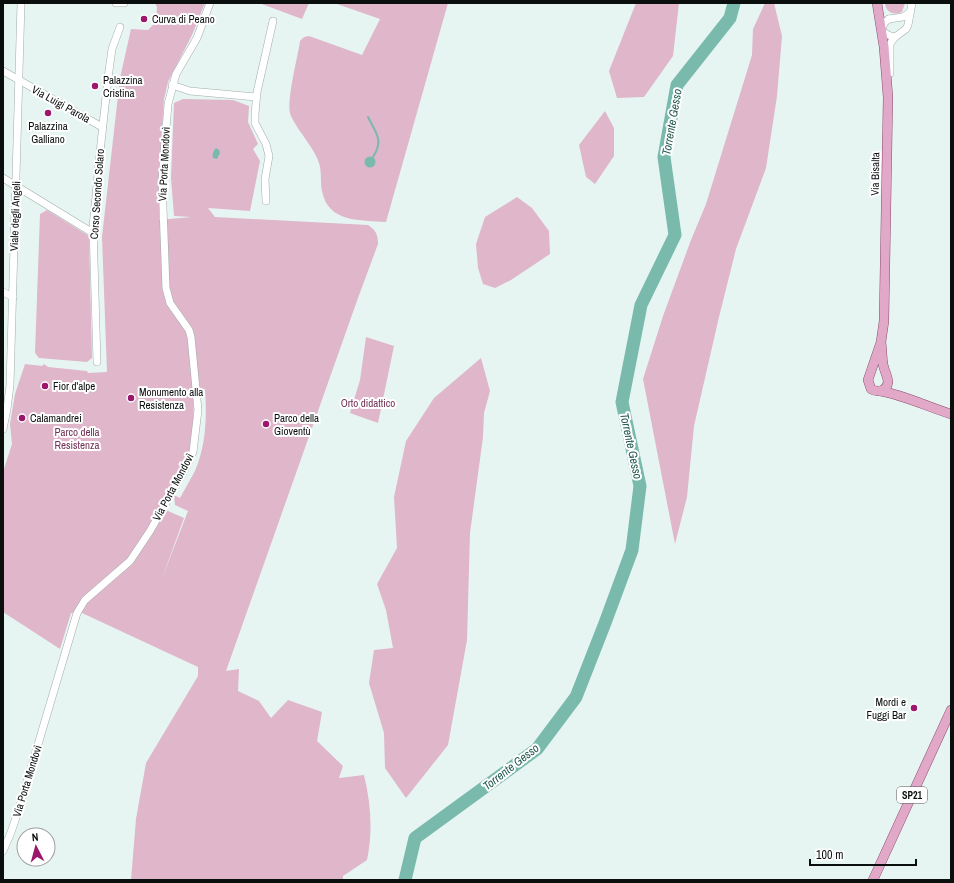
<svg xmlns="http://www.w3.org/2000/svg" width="954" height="883" font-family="'Archivo Narrow',sans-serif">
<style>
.green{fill:#dfb6ca;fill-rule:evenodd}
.water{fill:#79baad}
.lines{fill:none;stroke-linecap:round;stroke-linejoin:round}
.stream{stroke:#79baad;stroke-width:2}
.river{stroke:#79baad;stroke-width:13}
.minor-casing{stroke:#a0adaa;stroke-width:8}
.major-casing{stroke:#894c6e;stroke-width:10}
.minor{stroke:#fff;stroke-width:7}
.major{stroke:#e1a8c7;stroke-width:9}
.poi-dot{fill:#9a176b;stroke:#fff;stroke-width:1.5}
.labels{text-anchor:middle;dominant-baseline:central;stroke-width:4;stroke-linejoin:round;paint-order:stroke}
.shield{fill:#fff;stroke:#545656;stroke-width:1}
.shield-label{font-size:10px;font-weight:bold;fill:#0a0e0d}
.poi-label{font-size:11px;fill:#0a0e0d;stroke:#fff;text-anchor:start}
.street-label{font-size:11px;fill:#0a0e0d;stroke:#fff}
.park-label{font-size:11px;fill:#723256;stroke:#fff}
.water-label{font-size:12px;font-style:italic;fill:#245b51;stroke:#fff}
</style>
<rect width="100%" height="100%" fill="#e7f5f2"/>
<g class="green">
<path d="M 155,3 L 205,3 L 192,35 L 168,82 L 164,99 L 159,177 L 159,220 L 191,217 L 174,216 L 171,178 L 174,103 L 183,99 L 233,100 L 249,106 L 248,122 L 258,144 L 253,149 L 260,161 L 250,211 L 208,208 L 215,217 L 368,225 C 376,230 378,235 378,244 L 358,298 L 226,671 L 239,669 L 238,691 L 259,701 L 271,718 L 288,700 L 322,712 L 317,741 L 343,766 L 339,778 L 364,775 C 371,804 373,831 367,860 L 343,876 L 343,880 L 131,880 L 136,819 L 146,763 L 198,676 L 198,667 L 82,613 L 71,613 L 60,649 L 3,612 L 3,472 L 12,444 L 10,424 L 15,394 L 25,364 L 42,366 L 44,364 L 48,367 L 87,371 L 88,373 L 107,372 L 102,237 L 120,78 L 131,29 L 148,30 L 156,22 L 157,7 ZM 205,389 C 207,417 206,445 195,471 C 190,480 185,489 180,498 L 174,495 L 175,505 L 188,511 L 161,581 L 184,518 L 159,507 C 169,490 185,467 190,449 C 194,432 194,408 193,390 Z"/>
<polygon points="259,3 309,3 302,19"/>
<path d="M 334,3 L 448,3 L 386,222 C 360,220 328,223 322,191 C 320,182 322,172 319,163 C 315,149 298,131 291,116 C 285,104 298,57 300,41 L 304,37 L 309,36 L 362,55 L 380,19 Z"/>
<polygon points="636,3 679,3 673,56 644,97 617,98 609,71"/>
<polygon points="765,3 774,3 782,36 777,96 766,168 736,249 719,317 694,426 687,497 675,544 643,379 663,316 691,240 706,204 752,55 753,29"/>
<path d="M 885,3 L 905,3 L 902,12 C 893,16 886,12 885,3 Z"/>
<polygon points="605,111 614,128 614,156 595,184 586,177 579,145"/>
<polygon points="517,197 532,208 549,231 550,254 511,280 495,288 483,284 478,268 476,244 485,217"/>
<polygon points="47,210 89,236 92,358 87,362 39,358 35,353 40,214"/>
<polygon points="366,337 394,346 378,423 350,413 360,380"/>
<polygon points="481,358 490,391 484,413 483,437 470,533 467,640 448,745 406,798 385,768 384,733 369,683 374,650 393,648 386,610 377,584 397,548 394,497 406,441 434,398"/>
</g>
<g class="water">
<path d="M 216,148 L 219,150 L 220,153 L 217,159 L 213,158 C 212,154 213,151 216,148 Z"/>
<circle cx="370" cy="162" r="5.5"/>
</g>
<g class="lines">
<path class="stream" d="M 368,117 C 376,133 384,140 373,157"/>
<polyline class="river" points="405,880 415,838 537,749 576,697 605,623 632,550 640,486 622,402 641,305 675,235 664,157 677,85 730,18 734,3"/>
<defs>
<g id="minor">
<polyline points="116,3 124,3"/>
<polyline points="889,19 885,22 881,30 888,35 895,37"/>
<polyline points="889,19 903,17 909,13"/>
<polyline points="3,71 102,127"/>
<polyline points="890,73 890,44 895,37 906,29 908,25 912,3"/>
<polyline points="172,85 190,91 256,97"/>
<polyline points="3,178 93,233"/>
<polyline points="266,201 265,179 269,156 266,144 255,123 255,114 257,92 273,21"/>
<polyline points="3,292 13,297"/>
<polyline points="97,362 93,227 101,143 108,78 112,49 120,27"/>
<polyline points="3,429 7,409 10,385 21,3"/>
<polyline points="3,851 10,835 18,812 77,613 85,600 130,561 150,531 185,469 193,452 198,410 191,337 189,330 170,303 166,288 162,180 168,104 176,74 197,38 210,3"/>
</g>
<g id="major">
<path d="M 877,3 L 884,47 L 888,97 L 884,321 L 881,342 L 868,380 L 871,389 C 878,393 887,391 888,382 C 888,377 884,370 883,364 C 882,357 882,349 881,342"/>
<path d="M 880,391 C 904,395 928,407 951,414"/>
<polyline points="873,880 951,710"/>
</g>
</defs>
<use href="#minor" class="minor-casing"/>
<use href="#major" class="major-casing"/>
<use href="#minor" class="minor"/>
<use href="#major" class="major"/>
</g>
<g class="poi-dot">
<circle cx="144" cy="19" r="4"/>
<circle cx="95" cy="86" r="4"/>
<circle cx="48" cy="113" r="4"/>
<circle cx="45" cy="386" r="4"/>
<circle cx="131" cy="398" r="4"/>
<circle cx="22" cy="418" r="4"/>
<circle cx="266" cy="424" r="4"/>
<circle cx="914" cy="708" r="4"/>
</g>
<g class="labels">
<rect class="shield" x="897" y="787" width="30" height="16" rx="3"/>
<g class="shield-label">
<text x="912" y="795">SP21</text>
</g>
<g class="poi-label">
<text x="152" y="19">Curva di Peano</text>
<text x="103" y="80">Palazzina<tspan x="103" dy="13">Cristina</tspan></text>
<text x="48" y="126" text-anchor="middle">Palazzina<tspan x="48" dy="13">Galliano</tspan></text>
<text x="53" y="386">Fior d'alpe</text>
<text x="139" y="392">Monumento alla<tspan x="139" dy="13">Resistenza</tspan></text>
<text x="30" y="418">Calamandrei</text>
<text x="274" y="418">Parco della<tspan x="274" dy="13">Gioventù</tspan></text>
<text x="906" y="702" text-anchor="end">Mordi e<tspan x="906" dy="13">Fuggi Bar</tspan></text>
</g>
<g class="street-label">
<text transform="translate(61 104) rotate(29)">Via Luigi Parola</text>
<text transform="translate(164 164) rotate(-87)">Via Porta Mondovì</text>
<text transform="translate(875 174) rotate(-89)">Via Bisalta</text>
<text transform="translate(97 194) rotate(-86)">Corso Secondo Solaro</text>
<text transform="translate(15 216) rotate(-88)">Viale degli Angeli</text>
<text transform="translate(173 487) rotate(-62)">Via Porta Mondovì</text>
<text transform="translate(27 781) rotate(-73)">Via Porta Mondovì</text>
</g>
<g class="park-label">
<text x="368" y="403">Orto didattico</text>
<text x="77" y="432">Parco della<tspan x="77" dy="13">Resistenza</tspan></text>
</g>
<g class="water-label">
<text transform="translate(672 122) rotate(-80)">Torrente Gesso</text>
<text transform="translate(631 446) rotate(78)">Torrente Gesso</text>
<text transform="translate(511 767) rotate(-38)">Torrente Gesso</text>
</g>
</g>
<rect width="954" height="883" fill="none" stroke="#0a0e0d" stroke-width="8"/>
<g transform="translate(36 847) rotate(354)"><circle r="19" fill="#ffffff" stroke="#9d9f9e"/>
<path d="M0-3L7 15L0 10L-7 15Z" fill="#9a176b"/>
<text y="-6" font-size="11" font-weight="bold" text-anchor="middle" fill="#0a0e0d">N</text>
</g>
<path d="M810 859v6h106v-6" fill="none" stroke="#0a0e0d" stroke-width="2"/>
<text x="816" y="859" font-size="12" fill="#0a0e0d" stroke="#ffffff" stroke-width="3" paint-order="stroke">100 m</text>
</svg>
